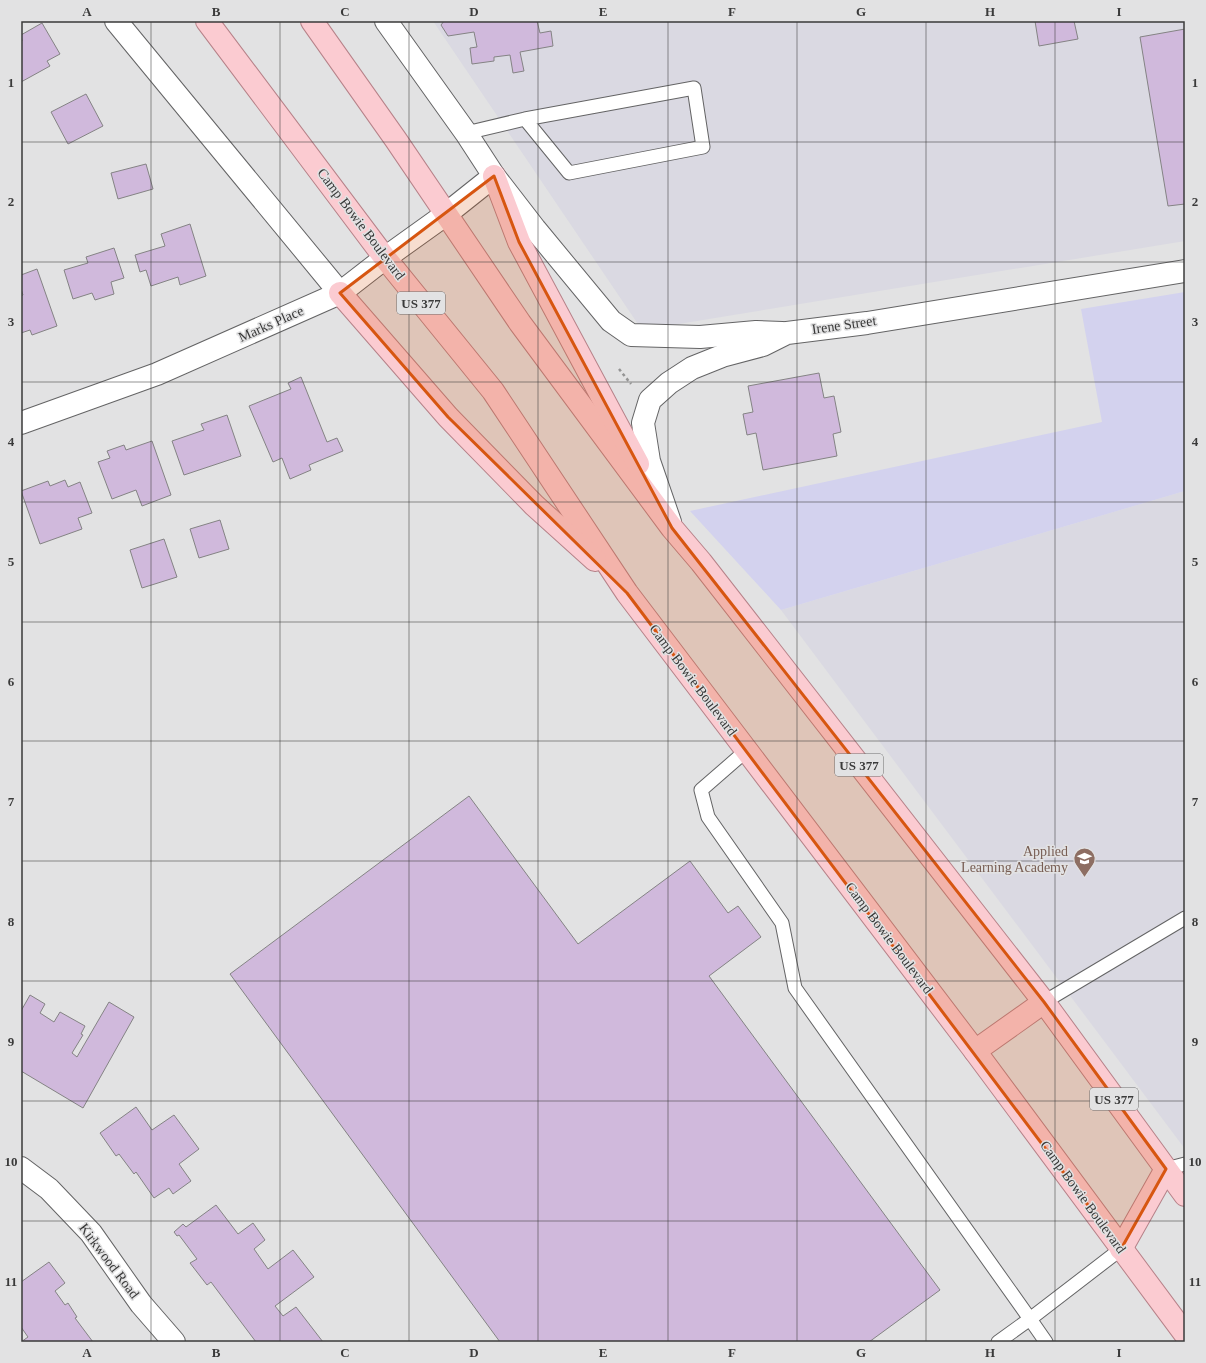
<svg xmlns="http://www.w3.org/2000/svg" width="1206" height="1363" font-family="'Times New Roman',serif">
<style>
.built{fill:#dad9e2}
.green{fill:#d3d2ee}
.building{fill:#d0b9dc;stroke:#848384}
.lines{fill:none;stroke-linecap:round;stroke-linejoin:round}
.lane-casing{stroke:#646465;stroke-width:15}
.street-casing{stroke:#646465;stroke-width:24}
.primary-casing{stroke:#b68289;stroke-width:24}
.path{stroke:#949494;stroke-width:2.5;stroke-dasharray:3 3;stroke-linecap:butt}
.lane{stroke:#fff;stroke-width:13}
.street{stroke:#fff;stroke-width:22}
.primary{stroke:#fbcbd1;stroke-width:22}
.marked{fill:#d75611;fill-opacity:0.2;stroke:#d75611;stroke-width:3;stroke-linejoin:round}
.grid{fill:none;stroke:#3a3a3a;stroke-width:1;stroke-opacity:0.55}
.labels{text-anchor:middle;dominant-baseline:central;stroke-width:3;stroke-linejoin:round;paint-order:stroke}
.shield{fill:#e2e2e3;stroke:#6c6c6d;stroke-width:1}
.shield-label{font-size:13px;font-weight:bold;fill:#3a3a3a}
.street-label{font-size:14px;fill:#3a3a3a;stroke:#e2e2e3}
.education-label{font-size:14px;fill:#785e54;stroke:#e2e2e3;text-anchor:end}
.neatline{fill:none;stroke:#3a3a3a;stroke-width:1.5}
.grid-label{font-size:13px;text-anchor:middle;font-weight:bold;fill:#3a3a3a}
</style>
<rect width="100%" height="100%" fill="#e2e2e3"/>
<g class="built">
<polygon points="433,21 1185,21 1185,241 642,330"/>
<polygon points="1185,491 1185,1149 781,610"/>
</g>
<polygon class="green" points="1185,292 1185,491 781,610 690,511 1102,422 1081,309"/>
<g class="building">
<polygon points="444,21 537,21 540,33 551,31 553,46 520,52 524,71 513,73 510,55 494,57 494,61 472,64 470,48 477,47 474,32 448,36 441,25"/>
<polygon points="1035,21 1074,21 1078,39 1039,46"/>
<polygon points="42,23 60,54 47,61 50,66 21,82 21,42 22,41 21,35"/>
<polygon points="1185,29 1185,204 1168,206 1140,37"/>
<polygon points="86,94 103,126 68,144 51,112"/>
<polygon points="146,164 153,189 118,199 111,173"/>
<polygon points="190,224 206,276 180,285 178,277 151,286 146,270 140,272 135,255 165,246 161,234"/>
<polygon points="114,248 124,278 111,282 114,294 95,300 92,293 73,299 64,270 88,263 86,257"/>
<polygon points="37,269 57,326 32,335 30,330 21,333 21,296 23,295 21,289 21,275"/>
<polygon points="819,373 824,398 834,396 841,432 833,434 837,456 763,470 756,433 747,435 743,414 753,412 748,386"/>
<polygon points="301,377 327,442 337,438 343,451 309,465 311,470 290,479 282,458 273,462 249,406 291,389 288,383"/>
<polygon points="227,415 241,456 184,475 172,441 204,430 201,424"/>
<polygon points="152,441 171,495 142,506 136,490 112,499 98,462 110,458 107,451 124,445 126,450"/>
<polygon points="65,480 68,487 80,482 92,513 78,518 82,529 40,544 21,491 48,481 50,486"/>
<polygon points="220,520 229,549 199,558 190,529"/>
<polygon points="164,539 177,577 142,588 130,550"/>
<polygon points="469,796 578,944 690,861 728,913 738,906 761,937 709,976 940,1290 869,1342 500,1342 230,974"/>
<polygon points="30,995 45,1004 40,1013 54,1022 60,1012 85,1026 81,1034 83,1035 72,1053 77,1057 109,1002 134,1017 83,1108 21,1071 21,1011"/>
<polygon points="136,1107 152,1130 174,1115 199,1149 179,1164 191,1181 173,1194 169,1188 154,1198 136,1172 134,1174 119,1154 116,1156 100,1133"/>
<polygon points="216,1205 238,1234 253,1223 265,1240 254,1249 268,1269 293,1250 314,1277 275,1306 283,1316 296,1307 323,1342 256,1342 211,1282 207,1285 190,1263 197,1259 179,1235 177,1236 174,1232 183,1224 186,1227"/>
<polygon points="49,1262 65,1283 55,1291 65,1305 68,1303 77,1317 75,1318 93,1342 21,1342 28,1337 21,1327 21,1282"/>
</g>
<g class="lines">
<defs>
<g id="lane">
<polyline points="466,133 525,119 694,88 703,147 569,173 525,119"/>
<polyline points="747,750 701,790 708,817 782,923 795,988 1030,1319 1121,1249"/>
<polyline points="1044,1002 1185,918"/>
<polyline points="1166,1169 1185,1164"/>
<polyline points="998,1342 1030,1319 1046,1342"/>
</g>
<g id="street">
<polyline points="116,21 340,293"/>
<polyline points="386,21 466,133 494,176 535,229 611,321 631,335 700,337 756,332 782,333"/>
<polyline points="21,423 157,374 340,293 385,258 445,215 494,176"/>
<polyline points="670,522 649,461 643,423 650,400 669,383 692,368 722,356 763,345 787,333 867,323 1185,271"/>
<polyline points="21,1168 49,1189 91,1233 141,1304 174,1342"/>
</g>
<g id="primary">
<polyline points="207,21 385,258 493,391 627,593 975,1051 1185,1334"/>
<polyline points="312,21 396,140 520,323 672,528 701,562 1044,1002 1185,1195"/>
<polyline points="494,176 519,242 638,464"/>
<polyline points="340,293 448,417 534,505 595,560"/>
<polyline points="975,1051 1044,1002"/>
<polyline points="1121,1249 1166,1169"/>
</g>
</defs>
<use href="#lane" class="lane-casing"/>
<use href="#street" class="street-casing"/>
<use href="#primary" class="primary-casing"/>
<polyline class="path" points="619,369 631,384"/>
<use href="#lane" class="lane"/>
<use href="#street" class="street"/>
<use href="#primary" class="primary"/>
</g>
<path class="marked" d="M 494,176 L 519,242 L 672,528 L 1044,1002 L 1166,1169 L 1121,1249 L 627,593 L 448,417 L 340,293 Z"/>
<path class="grid" d="M 151,21 L 151,1342M 280,21 L 280,1342M 409,21 L 409,1342M 538,21 L 538,1342M 668,21 L 668,1342M 797,21 L 797,1342M 926,21 L 926,1342M 1055,21 L 1055,1342M 21,142 L 1185,142M 21,262 L 1185,262M 21,382 L 1185,382M 21,502 L 1185,502M 21,622 L 1185,622M 21,741 L 1185,741M 21,861 L 1185,861M 21,981 L 1185,981M 21,1101 L 1185,1101M 21,1221 L 1185,1221"/>
<defs>
<symbol id="school-pin" viewBox="-11 -11 22 30"><path d="M0 17L-7.5 6A9.5 9.5 0 1 1 7.5 6Z" fill="#8d6e63" stroke="#e2e2e3"/><path d="M0-5L7-2L0 1L-7-2ZM-4 1L0 2.5L4 1V4Q0 6-4 4Z" fill="#fff"/></symbol>
</defs>
<g fill-rule="evenodd">
<use href="#school-pin" x="1072" y="846" width="25" height="34"/>
</g>
<g class="labels">
<g class="shield">
<rect x="397" y="292" width="48" height="22" rx="3"/>
<rect x="835" y="754" width="48" height="22" rx="3"/>
<rect x="1090" y="1088" width="48" height="22" rx="3"/>
</g>
<g class="shield-label">
<text x="421" y="303">US 377</text>
<text x="859" y="765">US 377</text>
<text x="1114" y="1099">US 377</text>
</g>
<g class="street-label">
<text transform="translate(361 224) rotate(53)">Camp Bowie Boulevard</text>
<text transform="translate(271 324) rotate(-24)">Marks Place</text>
<text transform="translate(844 325) rotate(-8)">Irene Street</text>
<text transform="translate(693 680) rotate(53)">Camp Bowie Boulevard</text>
<text transform="translate(889 938) rotate(53)">Camp Bowie Boulevard</text>
<text transform="translate(1083 1197) rotate(54)">Camp Bowie Boulevard</text>
<text transform="translate(109 1261) rotate(53)">Kirkwood Road</text>
</g>
<g class="education-label">
<text x="1068" y="851">Applied<tspan x="1068" dy="16">Learning Academy</tspan></text>
</g>
</g>
<rect width="1206" height="1363" fill="none" stroke="#e2e2e3" stroke-width="44"/>
<rect x="22" y="22" width="1162" height="1319" class="neatline"/>
<g class="grid-label">
<text x="87" y="16">A</text>
<text x="216" y="16">B</text>
<text x="345" y="16">C</text>
<text x="474" y="16">D</text>
<text x="603" y="16">E</text>
<text x="732" y="16">F</text>
<text x="861" y="16">G</text>
<text x="990" y="16">H</text>
<text x="1119" y="16">I</text>
<text x="11" y="87">1</text>
<text x="1195" y="87">1</text>
<text x="11" y="206">2</text>
<text x="1195" y="206">2</text>
<text x="11" y="326">3</text>
<text x="1195" y="326">3</text>
<text x="11" y="446">4</text>
<text x="1195" y="446">4</text>
<text x="11" y="566">5</text>
<text x="1195" y="566">5</text>
<text x="11" y="686">6</text>
<text x="1195" y="686">6</text>
<text x="11" y="806">7</text>
<text x="1195" y="806">7</text>
<text x="11" y="926">8</text>
<text x="1195" y="926">8</text>
<text x="11" y="1046">9</text>
<text x="1195" y="1046">9</text>
<text x="11" y="1166">10</text>
<text x="1195" y="1166">10</text>
<text x="11" y="1286">11</text>
<text x="1195" y="1286">11</text>
<text x="87" y="1357">A</text>
<text x="216" y="1357">B</text>
<text x="345" y="1357">C</text>
<text x="474" y="1357">D</text>
<text x="603" y="1357">E</text>
<text x="732" y="1357">F</text>
<text x="861" y="1357">G</text>
<text x="990" y="1357">H</text>
<text x="1119" y="1357">I</text>
</g>
</svg>
